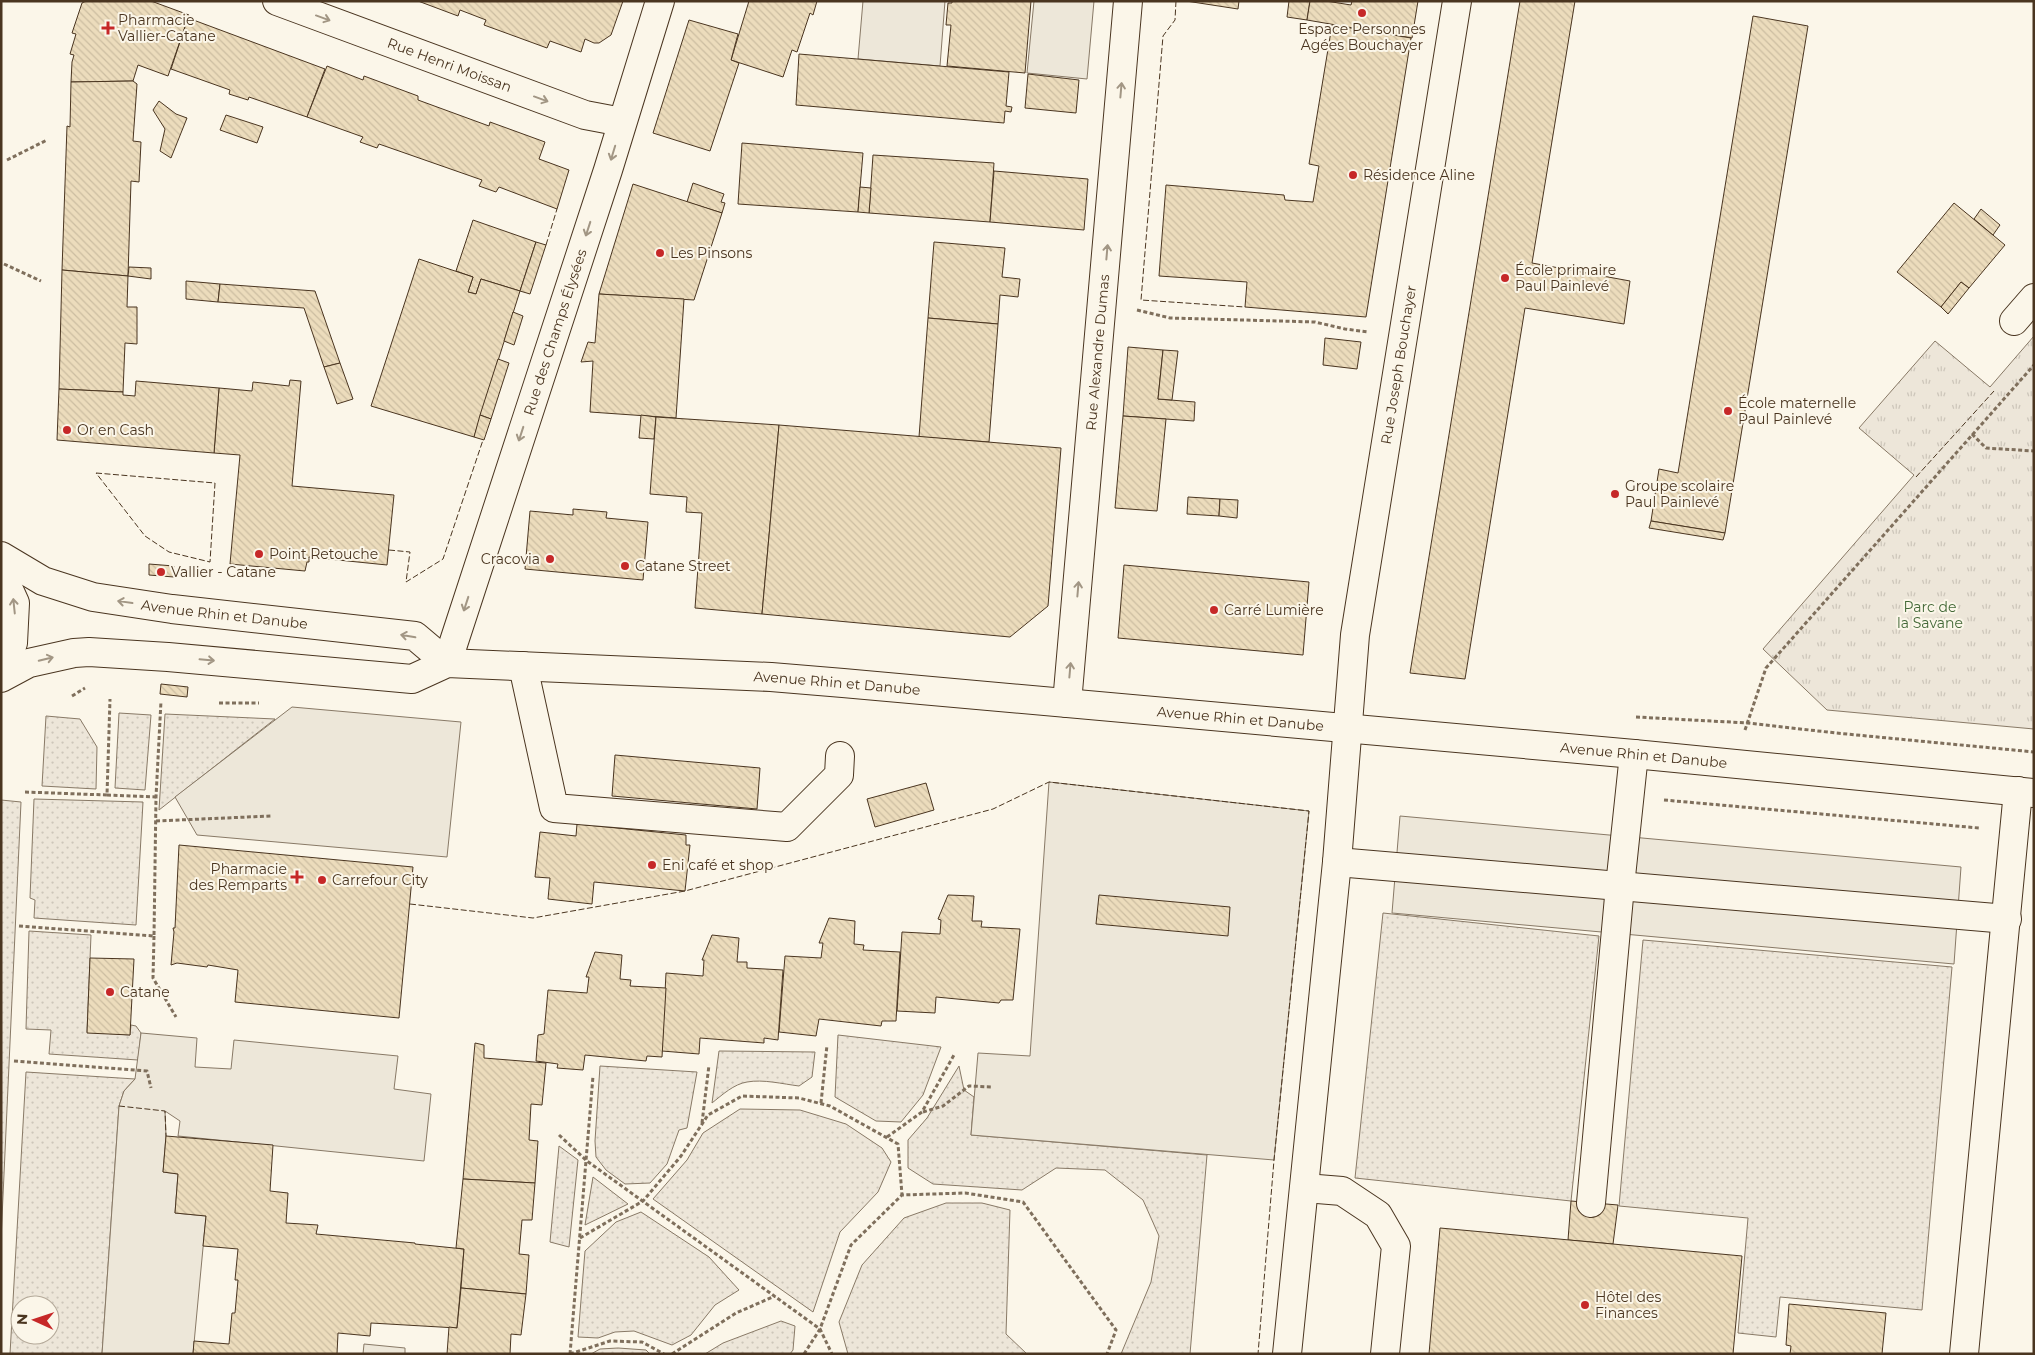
<svg xmlns="http://www.w3.org/2000/svg" width="2035" height="1355" font-family="Montserrat,sans-serif">
<style>
.grass{fill:url(#grass-dots);stroke:#887966;fill-rule:evenodd}
.park{fill:url(#park-tufts);stroke:#887966}
.parking{fill:#ede7d9;stroke:#887966}
.building{fill:url(#building-back-hatch);stroke:#4a3520}
.lines{fill:none;stroke-linecap:round;stroke-linejoin:round}
.minor-casing{stroke:#4a3520;stroke-width:30}
.major-casing{stroke:#4a3520;stroke-width:30}
.path{stroke:#7f6f5c;stroke-width:3;stroke-dasharray:4 2.5;stroke-linecap:butt}
.minor{stroke:#fbf6e9;stroke-width:28}
.major{stroke:#fbf6e9;stroke-width:28}
.fence{stroke:#4a3520;stroke-width:1;stroke-dasharray:6 2.5;stroke-linecap:butt}
.oneway{stroke:#a29684}
.poi-dot{fill:#c62828;stroke:#fbf6e9;stroke-width:2}
.labels{text-anchor:middle;dominant-baseline:central;stroke-width:4;stroke-linejoin:round;paint-order:stroke}
.poi-label{font-size:14px;fill:#4a3520;stroke:#fbf6e9;text-anchor:start}
.street-label{font-size:14px;fill:#4a3520;stroke:#fbf6e9}
.park-label{font-size:14px;fill:#436837;stroke:#fbf6e9}
</style>
<defs>
<pattern id="grass-dots" width="8" height="8" patternUnits="userSpaceOnUse" patternTransform="scale(1.25)"><rect width="8" height="8" fill="#ede6d9"/><path d="M2 2h.1M6 6h.1" fill="none" stroke="#cdc6ba" stroke-width="1.8" stroke-linecap="round"/></pattern>
<pattern id="park-tufts" width="24" height="20" patternUnits="userSpaceOnUse" patternTransform="scale(1.25)"><rect width="24" height="20" fill="#ede6d9"/><path d="M3 7l-1-3M5 7V3M7 7l1-3M15 17l-1-3M17 17v-4M19 17l1-3" fill="none" stroke="#cdc6ba"/></pattern>
<pattern id="building-back-hatch" width="6" height="6" patternUnits="userSpaceOnUse" patternTransform="scale(1.25)"><rect width="6" height="6" fill="#ecdcbc"/><path d="M-1 5l2 2M0 0l6 6M5-1l2 2" fill="none" stroke="#ccbda1"/></pattern>
</defs>
<rect width="100%" height="100%" fill="#fbf6e9"/>
<g class="grass">
<polygon points="119,713 151,715 145,790 115,788"/>
<polygon points="165,714 275,719 159,810"/>
<polygon points="46,716 80,719 97,747 96,789 42,786"/>
<polygon points="34,799 143,802 136,925 34,918 35,900 30,898"/>
<polygon points="1,800 21,802 1,1240"/>
<polygon points="1383,913 1599,936 1571,1201 1355,1178"/>
<polygon points="29,931 91,935 87,1032 130,1035 131,1025 136,1026 141,1033 138,1060 49,1054 51,1030 26,1029"/>
<polygon points="1643,940 1952,967 1922,1310 1780,1297 1776,1337 1738,1333 1748,1218 1619,1206"/>
<polygon points="838,1035 941,1047 923,1095 901,1122 876,1121 835,1097"/>
<path d="M 719,1051 L 815,1052 L 812,1077 L 799,1086 C 783,1084 763,1079 747,1082 C 734,1084 722,1095 712,1103 Z"/>
<polygon points="600,1066 697,1072 687,1128 679,1130 667,1164 650,1183 625,1184 606,1170 596,1157 595,1141"/>
<polygon points="959,1066 964,1090 974,1097 971,1135 1207,1155 1190,1354 1121,1354 1151,1282 1159,1236 1143,1200 1105,1170 1056,1168 1022,1190 933,1184 908,1168 908,1140 927,1118"/>
<path d="M 26,1072 L 135,1079 L 124,1091 L 119,1106 L 102,1354 L 10,1354 ZM 20,1305 L 50,1305 L 50,1335 L 20,1335 Z"/>
<polygon points="740,1109 800,1110 846,1124 882,1148 891,1162 878,1192 840,1232 813,1312 653,1199 687,1160 703,1133"/>
<polygon points="559,1146 578,1160 569,1247 550,1242"/>
<polygon points="593,1177 628,1204 585,1225"/>
<polygon points="946,1203 982,1203 1010,1210 1006,1334 1027,1354 848,1354 839,1322 862,1265 904,1218"/>
<polygon points="641,1212 709,1257 739,1290 715,1305 691,1335 672,1345 634,1331 615,1332 598,1338 578,1337 585,1251 616,1222"/>
<polygon points="781,1321 795,1326 793,1350 790,1354 705,1354 723,1343"/>
<polygon points="618,1348 646,1350 650,1354 591,1354 600,1349"/>
</g>
<polygon class="park" points="2034,336 2034,729 1827,710 1763,649 1914,475 1859,428 1935,341 1990,387"/>
<g class="parking">
<polygon points="863,1 945,1 940,66 858,59"/>
<polygon points="1034,1 1094,1 1087,79 1027,73"/>
<polygon points="292,707 461,722 447,857 197,835 175,797"/>
<polygon points="1049,782 1309,811 1274,1160 971,1135 978,1053 1030,1056"/>
<polygon points="1400,816 1961,867 1954,964 1392,913"/>
<polygon points="141,1033 197,1038 195,1067 231,1069 234,1040 398,1056 394,1089 431,1094 424,1161 178,1136 180,1121 165,1111 166,1136 163,1172 178,1174 175,1213 206,1216 193,1354 102,1354 119,1106 124,1091 135,1079"/>
<polygon points="364,1344 405,1348 405,1354 363,1354"/>
</g>
<g class="building">
<polygon points="86,1 151,1 189,15 168,76 138,65 133,81 71,82 72,62 74,55 70,54 76,34 72,33 82,3"/>
<polygon points="418,1 623,1 611,35 599,43 594,43 585,39 581,52 550,41 547,48 484,25 486,20 460,10 458,16"/>
<polygon points="749,1 817,1 813,15 810,13 797,52 792,50 783,77 731,60"/>
<polygon points="952,1 1031,1 1025,73 947,66 951,25 946,25 948,3 952,3"/>
<polygon points="1186,1 1239,1 1238,9"/>
<polygon points="1289,1 1310,1 1307,20 1287,17"/>
<polygon points="1310,1 1326,1 1351,5 1352,1 1418,1 1412,38 1307,20"/>
<polygon points="1520,1 1575,1 1532,263 1630,281 1624,324 1525,308 1465,679 1410,673"/>
<polygon points="1753,16 1808,26 1725,533 1651,521 1659,469 1678,473"/>
<polygon points="188,18 325,69 307,117 249,97 248,100 229,94 230,90 171,69"/>
<polygon points="689,20 738,34 731,60 739,63 710,151 653,133"/>
<polygon points="1332,25 1411,38 1366,317 1245,307 1247,282 1159,276 1166,185 1284,195 1285,200 1313,202 1319,166 1309,164"/>
<polygon points="799,54 1009,72 1006,106 1012,107 1011,112 1005,111 1004,123 796,105"/>
<polygon points="327,66 363,80 364,76 418,96 418,100 489,126 490,122 545,142 539,159 569,170 557,209 499,187 496,192 479,186 482,180 379,144 377,148 360,142 363,137 307,117"/>
<polygon points="1028,74 1079,80 1076,113 1025,108"/>
<polygon points="133,81 137,84 133,141 141,142 139,182 131,181 128,276 62,270 67,126 70,127 71,82"/>
<polygon points="159,101 176,114 187,118 171,158 160,151 165,129 153,110"/>
<polygon points="226,115 263,127 257,143 220,130"/>
<polygon points="742,143 863,153 858,212 738,204"/>
<polygon points="873,155 994,163 990,222 869,213"/>
<polygon points="994,171 1088,179 1084,230 990,222"/>
<polygon points="693,183 724,194 721,202 725,203 722,213 687,202"/>
<polygon points="633,184 722,213 694,300 599,294"/>
<polygon points="860,187 871,188 869,213 858,212"/>
<polygon points="1954,203 2005,245 1969,288 1961,282 1941,307 1897,272"/>
<polygon points="1981,209 2000,225 1993,235 1974,219"/>
<polygon points="473,220 536,242 520,291 481,279 476,294 468,292 473,277 456,271"/>
<polygon points="536,242 546,245 530,294 520,291"/>
<polygon points="934,242 1005,248 1002,277 1020,279 1018,297 1000,295 998,324 928,318"/>
<polygon points="419,259 473,277 468,292 476,294 481,279 520,291 474,437 371,406"/>
<polygon points="129,267 151,268 151,279 128,276"/>
<polygon points="62,270 128,276 127,307 137,307 137,344 125,343 123,392 59,389"/>
<polygon points="186,281 220,284 218,302 186,299"/>
<polygon points="1961,282 1969,288 1948,314 1941,307"/>
<polygon points="220,284 315,291 340,363 324,367 304,308 218,302"/>
<polygon points="599,294 684,299 676,418 590,412 593,361 581,362 588,342 595,343"/>
<polygon points="513,312 523,316 514,345 504,341"/>
<polygon points="928,318 998,324 989,442 919,437"/>
<polygon points="1325,338 1361,342 1357,369 1323,365"/>
<polygon points="1128,347 1163,350 1158,399 1195,402 1194,421 1123,416"/>
<polygon points="1163,350 1178,351 1172,400 1158,399"/>
<polygon points="498,359 509,363 491,419 480,415"/>
<polygon points="340,363 353,399 337,404 324,367"/>
<polygon points="290,380 301,381 292,486 394,495 387,565 309,557 309,562 307,562 305,571 230,564 240,455 214,453 219,388 252,391 253,382 289,386"/>
<polygon points="136,381 219,388 214,453 57,440 59,389 123,392 123,395 135,396"/>
<polygon points="480,415 491,419 484,440 474,437"/>
<polygon points="641,415 656,417 654,439 639,438"/>
<polygon points="1123,416 1166,419 1157,511 1115,508"/>
<polygon points="656,417 779,425 762,614 695,608 702,513 686,512 687,497 650,494"/>
<polygon points="779,425 1061,448 1048,606 1010,637 762,614"/>
<polygon points="1188,497 1220,499 1219,516 1187,514"/>
<polygon points="1220,499 1238,500 1237,518 1219,516"/>
<polygon points="573,509 607,512 606,518 648,522 643,580 525,569 530,511 573,515"/>
<polygon points="1651,521 1725,533 1723,540 1649,528"/>
<polygon points="149,564 174,566 174,577 149,575"/>
<polygon points="1124,565 1309,582 1303,655 1118,638"/>
<polygon points="161,684 188,687 187,697 160,694"/>
<polygon points="615,755 760,768 757,809 612,796"/>
<polygon points="926,783 934,810 875,827 867,799"/>
<polygon points="577,824 686,835 686,845 690,845 685,891 594,882 592,904 548,899 550,878 535,877 540,832 576,836"/>
<polygon points="179,845 413,867 399,1018 235,1002 238,970 208,965 207,967 177,963 171,965 174,932 173,928 175,928"/>
<polygon points="948,895 974,896 972,921 982,921 981,927 1020,929 1013,1000 1001,1000 999,1003 936,997 935,1013 897,1011 902,932 940,934 941,920 938,919"/>
<polygon points="1099,895 1230,907 1228,936 1096,924"/>
<polygon points="829,918 855,921 854,944 864,945 863,950 900,952 896,1021 882,1021 881,1026 819,1019 816,1036 779,1032 785,956 821,958 823,943 819,943"/>
<polygon points="712,935 739,938 737,962 747,962 747,968 783,970 778,1040 764,1038 764,1043 700,1038 699,1054 662,1051 666,973 703,976 704,960 702,960"/>
<polygon points="595,952 622,955 620,979 631,980 630,986 666,988 662,1057 647,1056 646,1061 585,1055 583,1070 557,1068 558,1064 536,1061 538,1035 544,1034 548,990 587,993 589,977 586,977"/>
<polygon points="90,958 134,959 130,1035 87,1033"/>
<polygon points="475,1043 484,1045 484,1058 546,1063 542,1105 531,1104 529,1140 538,1141 535,1183 463,1179"/>
<polygon points="166,1136 273,1145 270,1191 288,1193 286,1223 318,1225 316,1234 415,1243 415,1244 464,1249 457,1328 371,1323 370,1336 338,1333 337,1354 193,1354 194,1341 229,1344 232,1313 235,1313 238,1280 235,1280 238,1249 203,1246 206,1216 175,1213 178,1174 163,1172"/>
<polygon points="463,1179 535,1183 532,1220 522,1220 519,1254 529,1255 526,1294 461,1288 464,1249 456,1248"/>
<polygon points="1571,1201 1618,1205 1613,1244 1568,1240"/>
<polygon points="1440,1228 1742,1256 1733,1354 1429,1354"/>
<polygon points="461,1288 526,1294 521,1335 511,1334 510,1354 447,1354 449,1327 457,1328"/>
<polygon points="1789,1304 1886,1313 1882,1354 1790,1354 1791,1346 1786,1345"/>
</g>
<g class="lines">
<defs>
<g id="minor">
<path id="s1" d="M 277,1 L 585,115 L 622,122"/>
<polyline points="2014,321 2034,298"/>
<path id="s2" d="M 1,556 L 43,581 L 93,597 L 172,609 L 415,636 L 447,663"/>
<path id="s3" d="M 447,663 L 608,170 L 660,1"/>
<polyline points="523,666 554,808 787,827 839,775 840,756"/>
<path id="s4" d="M 1,678 L 29,663 L 74,653 L 89,652 L 168,657 L 412,679 L 447,663 L 771,677 L 843,683 L 1634,754 L 2034,793"/>
<path id="s5" d="M 1067,703 L 1128,1"/>
<polyline points="1337,862 2007,919"/>
<polyline points="1305,1188 1342,1191 1378,1215 1396,1246 1385,1354"/>
<polyline points="1591,1203 1620,886 1634,754"/>
<path id="s6" d="M 1287,1354 L 1337,862 L 1355,635 L 1457,1"/>
<polyline points="1964,1354 2018,791"/>
</g>
<polyline id="major" points="1,572 15,603 13,643 1,670"/>
</defs>
<use href="#minor" class="minor-casing"/>
<use href="#major" class="major-casing"/>
<g class="path">
<polyline points="7,160 47,140"/>
<polyline points="4,264 41,281"/>
<polyline points="1137,310 1170,318 1315,322 1345,329 1368,332"/>
<polyline points="1972,434 1986,448 2034,451"/>
<polyline points="72,696 85,688"/>
<polyline points="219,703 259,703"/>
<polyline points="1636,717 1748,723 1836,733 2034,752"/>
<polyline points="1745,730 1766,668 2034,365"/>
<polyline points="25,792 107,795 110,699"/>
<polyline points="107,795 156,797"/>
<polyline points="1664,800 1979,828"/>
<polyline points="156,821 271,816"/>
<polyline points="19,926 154,936 156,797 161,701"/>
<polyline points="154,936 153,978 176,1017"/>
<polyline points="14,1061 147,1071 151,1088"/>
<polyline points="821,1103 827,1045"/>
<polyline points="923,1112 943,1106 969,1086 993,1087"/>
<polyline points="702,1123 709,1065"/>
<polyline points="559,1135 587,1161 820,1329 832,1354"/>
<polyline points="887,1137 922,1112 954,1055"/>
<polyline points="580,1238 643,1201 681,1156 708,1115 742,1096 799,1098 830,1106 898,1144 902,1195"/>
<polyline points="570,1354 593,1076"/>
<polyline points="570,1354 610,1341 642,1342 664,1354"/>
<polyline points="672,1354 736,1313 775,1296"/>
<polyline points="804,1354 820,1329 851,1245 902,1195 965,1193 1023,1202 1116,1330 1107,1354"/>
</g>
<use href="#minor" class="minor"/>
<use href="#major" class="major"/>
<g class="fence">
<polyline points="1176,1 1175,20 1163,36 1141,300 1245,307"/>
<polyline points="546,245 557,209"/>
<polygon points="96,473 215,483 210,562 169,552 145,536"/>
<polyline points="1916,477 1994,391"/>
<polyline points="389,550 410,552 406,582 443,559 483,440"/>
<polyline points="410,904 533,918 685,891 993,809 1049,782 1309,811 1274,1160 1258,1354"/>
<polyline points="119,1106 165,1111 166,1136"/>
</g>
</g>
<defs><path id="oneway-shaft" d="M-6 0H5M1.5-3L5.5 0L1.5 3" fill="none" stroke-width="1.6" stroke-linecap="round" stroke-linejoin="round" transform="scale(1.25)"/></defs>
<g class="oneway">
<use href="#oneway-shaft" transform="translate(323 18) rotate(20)"/>
<use href="#oneway-shaft" transform="translate(1121 90) rotate(-85)"/>
<use href="#oneway-shaft" transform="translate(541 99) rotate(20)"/>
<use href="#oneway-shaft" transform="translate(613 153) rotate(107)"/>
<use href="#oneway-shaft" transform="translate(588 229) rotate(108)"/>
<use href="#oneway-shaft" transform="translate(1107 252) rotate(-85)"/>
<use href="#oneway-shaft" transform="translate(521 434) rotate(108)"/>
<use href="#oneway-shaft" transform="translate(1078 589) rotate(-85)"/>
<use href="#oneway-shaft" transform="translate(125 602) rotate(-172)"/>
<use href="#oneway-shaft" transform="translate(466 604) rotate(108)"/>
<use href="#oneway-shaft" transform="translate(14 606) rotate(-96)"/>
<use href="#oneway-shaft" transform="translate(408 636) rotate(-170)"/>
<use href="#oneway-shaft" transform="translate(46 659) rotate(-14)"/>
<use href="#oneway-shaft" transform="translate(207 660) rotate(5)"/>
<use href="#oneway-shaft" transform="translate(1070 670) rotate(-85)"/>
</g>
<g class="poi-dot">
<circle cx="1362" cy="13" r="5"/>
<path d="M105.5 20.5h5v5h5v5h-5v5h-5v-5h-5v-5h5z"/>
<circle cx="1353" cy="175" r="5"/>
<circle cx="660" cy="253" r="5"/>
<circle cx="1505" cy="278" r="5"/>
<circle cx="1728" cy="411" r="5"/>
<circle cx="67" cy="430" r="5"/>
<circle cx="1615" cy="494" r="5"/>
<circle cx="259" cy="554" r="5"/>
<circle cx="550" cy="559" r="5"/>
<circle cx="625" cy="566" r="5"/>
<circle cx="161" cy="572" r="5"/>
<circle cx="1214" cy="610" r="5"/>
<circle cx="652" cy="865" r="5"/>
<path d="M294.5 869.5h5v5h5v5h-5v5h-5v-5h-5v-5h5z"/>
<circle cx="322" cy="880" r="5"/>
<circle cx="110" cy="992" r="5"/>
<circle cx="1585" cy="1305" r="5"/>
</g>
<g class="labels">
<g class="poi-label">
<text x="118" y="20">Pharmacie<tspan x="118" dy="16">Vallier-Catane</tspan></text>
<text x="1362" y="29" text-anchor="middle">Espace Personnes<tspan x="1362" dy="16">Agées Bouchayer</tspan></text>
<text x="1363" y="175">Résidence Aline</text>
<text x="670" y="253">Les Pinsons</text>
<text x="1515" y="270">École primaire<tspan x="1515" dy="16">Paul Painlevé</tspan></text>
<text x="1738" y="403">École maternelle<tspan x="1738" dy="16">Paul Painlevé</tspan></text>
<text x="77" y="430">Or en Cash</text>
<text x="1625" y="486">Groupe scolaire<tspan x="1625" dy="16">Paul Painlevé</tspan></text>
<text x="269" y="554">Point Retouche</text>
<text x="540" y="559" text-anchor="end">Cracovia</text>
<text x="635" y="566">Catane Street</text>
<text x="171" y="572">Vallier - Catane</text>
<text x="1224" y="610">Carré Lumière</text>
<text x="662" y="865">Eni café et shop</text>
<text x="287" y="869" text-anchor="end">Pharmacie<tspan x="287" dy="16">des Remparts</tspan></text>
<text x="332" y="880">Carrefour City</text>
<text x="120" y="992">Catane</text>
<text x="1595" y="1297">Hôtel des<tspan x="1595" dy="16">Finances</tspan></text>
</g>
<g class="street-label">
<text stroke="none"><textPath href="#s1" startOffset="184">Rue Henri Moissan</textPath></text>
<text stroke="none"><textPath href="#s3" startOffset="348">Rue des Champs Élysées</textPath></text>
<text stroke="none"><textPath href="#s5" startOffset="352">Rue Alexandre Dumas</textPath></text>
<text stroke="none"><textPath href="#s6" startOffset="996">Rue Joseph Bouchayer</textPath></text>
<text stroke="none"><textPath href="#s2" startOffset="234">Avenue Rhin et Danube</textPath></text>
<text stroke="none"><textPath href="#s4" startOffset="846">Avenue Rhin et Danube</textPath></text>
<text stroke="none"><textPath href="#s4" startOffset="1251">Avenue Rhin et Danube</textPath></text>
<text stroke="none"><textPath href="#s4" startOffset="1656">Avenue Rhin et Danube</textPath></text>
</g>
<g class="park-label">
<text x="1930" y="607">Parc de<tspan x="1930" dy="16">la Savane</tspan></text>
</g>
</g>
<rect width="2035" height="1355" fill="none" stroke="#4a3520" stroke-width="5"/>
<g transform="translate(35 1320) rotate(273)"><circle r="24" fill="#fbf6e9" stroke="#b4a999"/>
<path d="M0-4L9 19L0 12L-9 19Z" fill="#c62828"/>
<text y="-8" font-size="14" font-weight="bold" text-anchor="middle" fill="#4a3520">N</text>
</g>
</svg>
